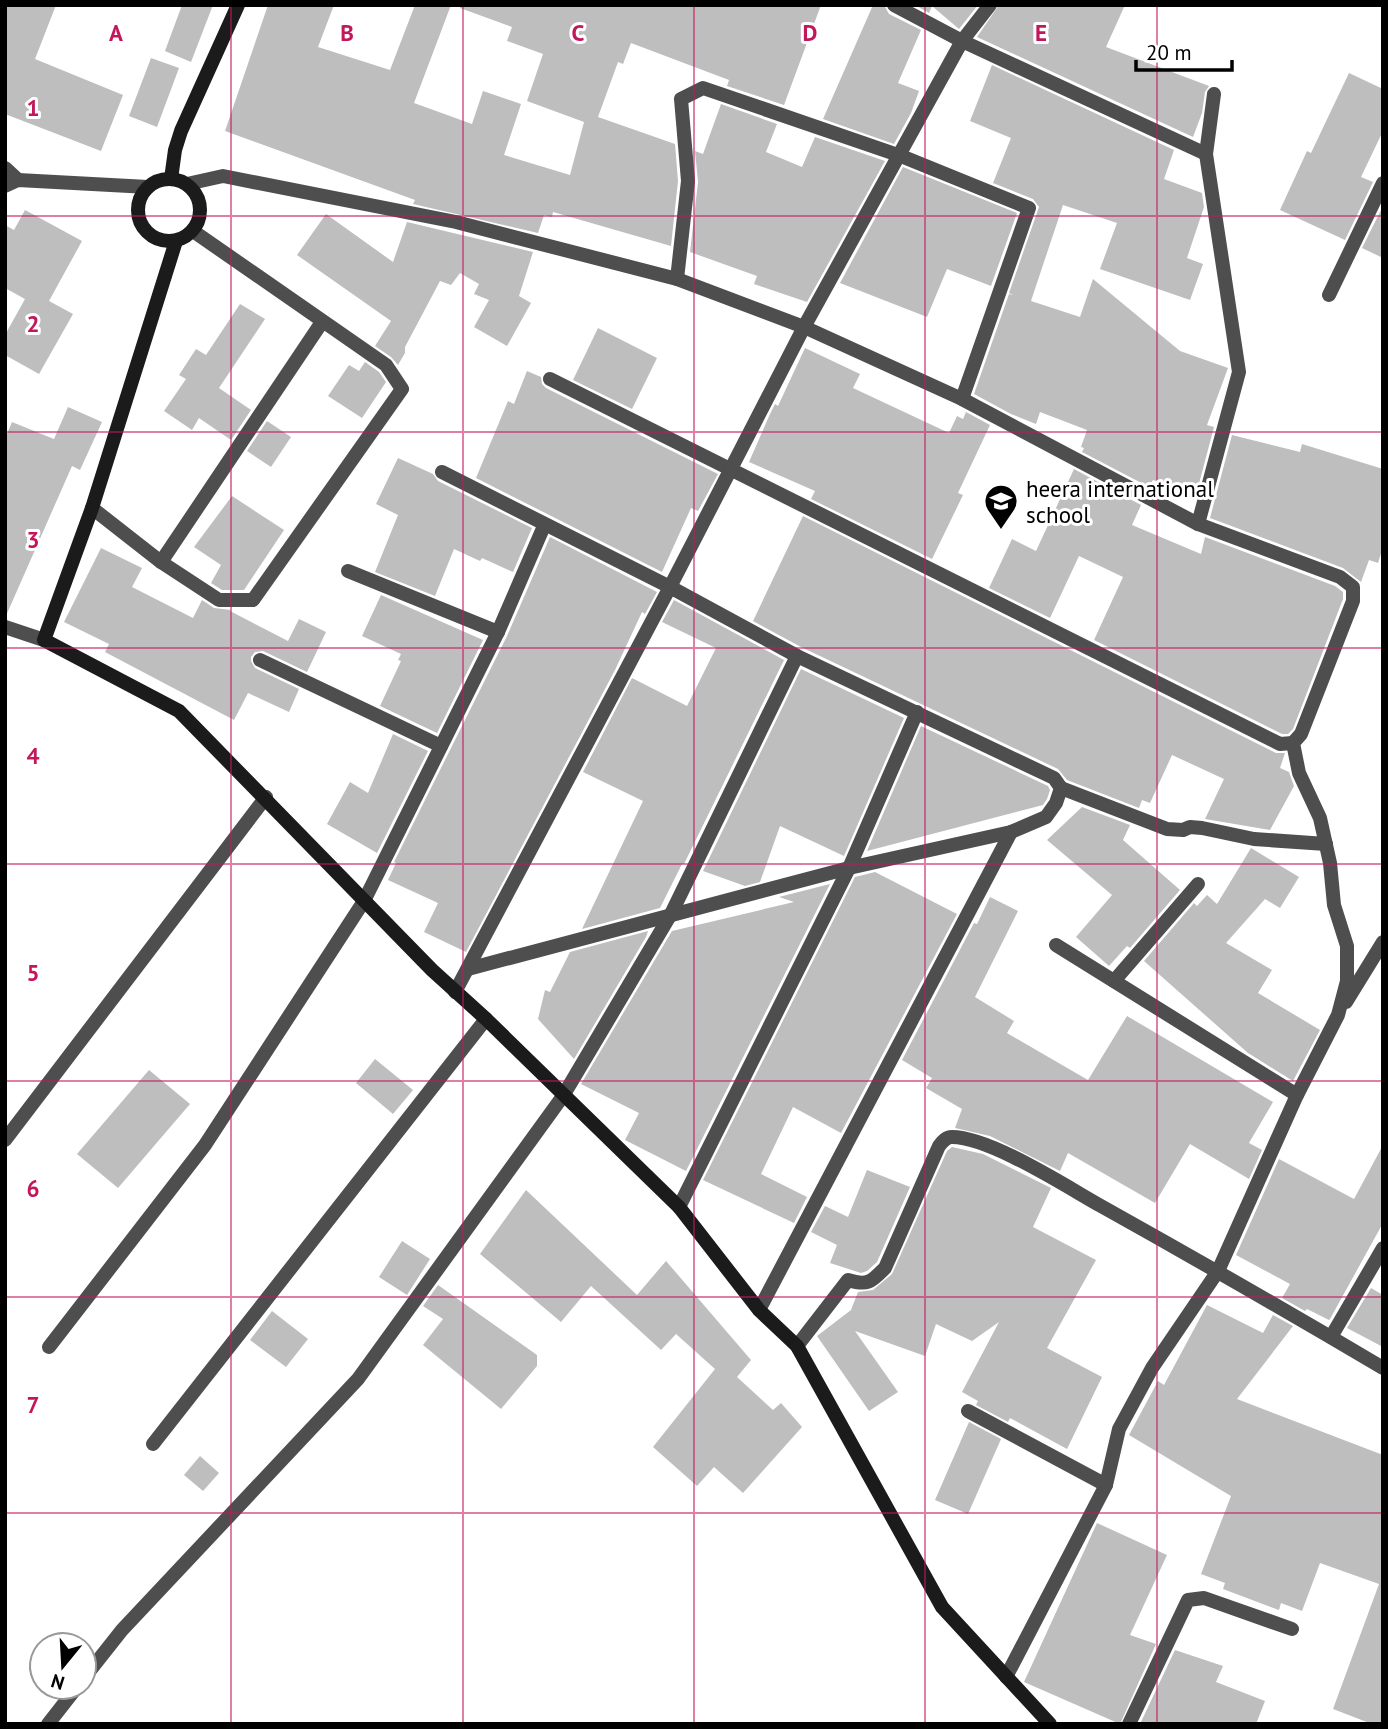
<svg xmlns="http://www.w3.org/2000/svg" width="1388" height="1729" font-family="'PT Sans',sans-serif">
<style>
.building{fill:#bebebe}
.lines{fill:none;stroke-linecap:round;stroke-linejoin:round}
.street{stroke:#4e4e4e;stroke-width:14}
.secondary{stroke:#1b1b1b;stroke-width:14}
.grid{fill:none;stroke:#c2185b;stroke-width:2;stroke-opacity:0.55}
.labels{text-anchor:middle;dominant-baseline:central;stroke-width:6;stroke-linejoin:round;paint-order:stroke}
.poi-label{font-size:23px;fill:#000;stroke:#fff;text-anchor:start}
.grid-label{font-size:23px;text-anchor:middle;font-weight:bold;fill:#c2185b;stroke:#fff;stroke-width:6;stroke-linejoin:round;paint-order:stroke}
</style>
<rect width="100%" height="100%" fill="#fff"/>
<g class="building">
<polygon points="5,5 56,5 35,59 123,95 101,151 5,114"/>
<polygon points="182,5 213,5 191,62 165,51"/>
<polygon points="268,5 334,5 318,47 390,70 415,5 451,5 414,103 472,124 483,91 521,104 504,155 570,175 584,122 527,101 543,54 507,41 512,27 460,8 460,5 821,5 784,105 727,86 729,80 631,43 623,64 618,62 598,117 675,144 678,181 671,246 553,212 552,217 544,215 538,233 413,204 415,200 225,131"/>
<polygon points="873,5 884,5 889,14 921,30 898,83 919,91 911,113 894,144 823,119"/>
<polygon points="915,5 978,5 959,29 932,6 929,13"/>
<polygon points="999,5 1125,5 1106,47 1209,86 1205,92 1202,113 1193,137 977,37"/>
<polygon points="151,58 179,68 157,127 129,116"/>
<polygon points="992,65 1174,150 1164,179 1202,193 1204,207 1187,258 1203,264 1190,300 1100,269 1117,223 1063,205 1031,301 1080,317 1093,279 1180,351 1228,368 1207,425 1214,427 1196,495 1153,480 1149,487 1082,452 1084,448 1081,447 1087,430 1040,412 1036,424 1011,414 974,394 1009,294 1013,295 1009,293 1039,207 1033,199 993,183 1011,138 970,121"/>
<polygon points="1349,73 1383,89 1383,131 1361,177 1373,182 1345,240 1280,210 1307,151 1311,153"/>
<polygon points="721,104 777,124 766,152 802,167 815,137 885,161 807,302 754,284 757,276 690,252 698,182 695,151 703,154"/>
<polygon points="903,167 1017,213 991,286 947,269 927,317 840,283"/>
<polygon points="1383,206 1383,258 1362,248"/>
<polygon points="25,210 82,241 49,301 73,314 39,374 5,355 5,335 25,299 5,288 5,225 14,230"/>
<polygon points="326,214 393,262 407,222 533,252 519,296 531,303 507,346 474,327 489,300 474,294 479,284 460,273 451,285 440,281 405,347 405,353 398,365 391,357 375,346 391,321 297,255"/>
<polygon points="240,304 265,319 219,388 251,410 231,440 199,418 192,430 164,411 186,379 179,375 196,349 206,355"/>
<polygon points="598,328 657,358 632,409 573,380"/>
<polygon points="805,348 860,374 853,388 949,433 957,416 963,419 966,412 990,425 958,493 963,495 932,559 811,499 815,491 749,462 770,414 775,404 778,406"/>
<polygon points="365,362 379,372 386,382 362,418 328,396 349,365 359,371"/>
<polygon points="527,371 541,377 542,384 546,388 718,474 698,511 691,508 662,572 476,478 508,401 514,404"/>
<polygon points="68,407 102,422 80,470 72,466 5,618 5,439 12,422 54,439"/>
<polygon points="267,421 291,437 271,467 247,451"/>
<polygon points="1232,435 1300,452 1302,444 1383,469 1383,547 1378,563 1369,560 1361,582 1343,568 1210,518"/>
<polygon points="398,458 433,474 438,481 532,528 513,572 482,558 480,561 454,549 435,596 375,572 398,515 376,504"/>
<polygon points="1074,469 1141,505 1132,525 1201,554 1205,537 1335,586 1343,592 1343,599 1293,729 1288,734 1282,734 1094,640 1123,577 1079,556 1050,618 989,588 1012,539 1036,551"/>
<polygon points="232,496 284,530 244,590 222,590 211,583 221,565 194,547"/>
<polygon points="803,516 1276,753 1285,753 1280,768 1289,772 1294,786 1270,830 1205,819 1224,779 1172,755 1150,803 1142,800 1139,808 1067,780 1058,769 801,647 753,621"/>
<polygon points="550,537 657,592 645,614 642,612 615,670 466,952 424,932 438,903 388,880 396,863 394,862 507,636"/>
<polygon points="101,548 142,568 132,587 193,618 202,600 214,608 231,610 230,611 288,641 299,619 326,632 307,672 263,651 255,652 251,657 251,661 255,668 299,689 289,712 248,693 234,720 105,652 109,644 64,622"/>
<polygon points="381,595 483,640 437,733 380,706 401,661 398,660 401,654 362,636"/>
<polygon points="674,600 784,660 684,864 682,864 660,908 582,929 643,801 583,772 632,678 687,706 716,648 662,622"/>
<polygon points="801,669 904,718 844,856 780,826 760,882 745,886 703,871"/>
<polygon points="921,726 1048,786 1050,790 1047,799 1043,805 867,851"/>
<polygon points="393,734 428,751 377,853 327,824 350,782 368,793"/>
<polygon points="1082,807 1130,825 1123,840 1180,890 1130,948 1127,946 1109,966 1076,937 1112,895 1047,840"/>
<polygon points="1251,848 1299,877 1280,908 1265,899 1226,943 1272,970 1258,993 1320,1030 1293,1081 1248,1053 1144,961 1194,903 1197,906 1207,895 1217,904"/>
<polygon points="875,872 957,914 841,1133 793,1107 761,1174 807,1197 794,1223 703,1180 855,877"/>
<polygon points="830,884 686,1171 625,1140 639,1113 581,1084 672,931 794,902 779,897"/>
<polygon points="990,897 1018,911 975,997 1014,1021 1007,1033 1088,1080 1127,1016 1273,1102 1249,1143 1262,1150 1249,1179 1190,1144 1155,1203 1068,1153 1060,1171 990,1136 955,1128 962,1109 926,1088 932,1078 902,1060 974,923 977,924"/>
<polygon points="648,931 646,937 574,1059 538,1019 545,990 550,992 570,952"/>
<polygon points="375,1059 413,1090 393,1114 356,1083"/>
<polygon points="149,1070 190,1104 118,1188 77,1154"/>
<polygon points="1383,1145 1383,1223 1330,1319 1329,1320 1307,1309 1305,1311 1282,1298 1290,1284 1236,1255 1279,1159 1354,1199"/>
<polygon points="952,1147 983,1154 1051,1188 1033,1227 1096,1260 1047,1348 1102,1377 1067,1449 1010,1418 1008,1422 976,1405 978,1401 962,1392 999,1322 972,1341 936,1324 925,1356 855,1331 898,1392 869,1411 817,1336 851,1310 858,1292 873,1290 892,1274 947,1151"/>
<polygon points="867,1170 910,1187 877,1262 867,1271 861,1273 830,1263 837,1245 811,1232 825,1206 848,1217"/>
<polygon points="526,1190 637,1295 666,1261 751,1360 737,1377 773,1410 781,1403 802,1427 743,1493 714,1467 697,1486 653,1447 715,1369 676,1334 661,1350 591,1286 561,1322 480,1254"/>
<polygon points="402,1241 430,1259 407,1295 379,1277"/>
<polygon points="438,1285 537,1355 537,1366 501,1409 423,1345 443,1319 423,1306"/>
<polygon points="1371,1288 1383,1295 1383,1347 1347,1328"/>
<polygon points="1207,1305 1263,1333 1273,1315 1293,1326 1237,1399 1383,1455 1383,1724 1372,1724 1333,1709 1379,1584 1320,1563 1302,1611 1281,1603 1279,1610 1223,1589 1225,1583 1201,1574 1231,1496 1129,1435 1158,1381 1164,1385"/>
<polygon points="272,1311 308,1339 286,1367 250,1340"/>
<polygon points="969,1422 1001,1439 968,1514 935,1500"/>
<polygon points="200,1456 219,1473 203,1491 184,1475"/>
<polygon points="1097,1523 1167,1555 1130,1635 1156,1644 1120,1724 1024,1682"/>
<polygon points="1175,1650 1223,1666 1216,1682 1265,1701 1256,1724 1140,1724"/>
</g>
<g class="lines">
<g class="street">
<polyline points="894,5 962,41 1206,154"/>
<polyline points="5,168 18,180"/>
<polyline points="187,184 223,176 456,222 677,279 804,327 962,399 1198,524 1340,577 1353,587 1353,601 1301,734 1293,743 1299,773 1320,818 1330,863 1334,905 1347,946 1347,981 1338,1015 1297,1095 1218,1271 1152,1368 1119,1429 1106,1485 1006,1677"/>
<polyline points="5,186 18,180 148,187"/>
<polyline points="677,279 688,181 681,99 703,88 901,156 1029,208 962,399"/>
<polyline points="1329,295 1383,183"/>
<polyline points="550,379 1280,744 1293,743"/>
<polyline points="442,472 670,587 797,656 1054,778 1061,788 1056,803 1046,817 1011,832 849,868 468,969"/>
<polyline points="92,508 161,562 219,600 253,600 402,389 386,365 193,231"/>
<polyline points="1198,524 1239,372 1206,154 1214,94"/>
<polyline points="161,562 322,322"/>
<polyline points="348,571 498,632"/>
<polyline points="5,627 44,640"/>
<polyline points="260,660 441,746"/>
<polyline points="1061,788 1167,829 1183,830 1190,827 1202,828 1254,839 1326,844"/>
<polyline points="1056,945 1297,1095"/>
<polyline points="1114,981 1198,884"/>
<polyline points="455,992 670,587 804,327 962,41 990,5"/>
<polyline points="1346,1002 1383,942"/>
<polyline points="5,1140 266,797"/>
<polyline points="679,1207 849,868 917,712"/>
<polyline points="759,1310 1011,832"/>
<polyline points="1331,1337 1383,1248"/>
<path d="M 797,1346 L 848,1280 C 868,1286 871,1282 885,1268 L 939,1146 C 943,1141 946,1137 952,1137 C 990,1137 1067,1187 1101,1206 C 1196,1259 1290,1313 1383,1368"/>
<polyline points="49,1347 205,1145 364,901 498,632 544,526"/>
<polyline points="968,1411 1106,1485"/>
<polyline points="153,1444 486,1019"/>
<polyline points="84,1678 122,1630 358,1379 563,1096 671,914 797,656"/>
<polyline points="48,1724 77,1687"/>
<polyline points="1129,1724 1188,1600 1204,1598 1292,1629"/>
</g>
<g class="secondary">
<circle cx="169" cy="210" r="31"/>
<polyline points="171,179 175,150 181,131 238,5"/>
<polyline points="176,241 92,508 44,640 179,711 432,970 486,1019 679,1207 759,1310 797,1346 942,1607 1050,1724"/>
</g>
</g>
<path class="grid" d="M 231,5 L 231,1724M 463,5 L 463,1724M 694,5 L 694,1724M 925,5 L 925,1724M 1157,5 L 1157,1724M 5,216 L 1383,216M 5,432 L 1383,432M 5,648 L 1383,648M 5,864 L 1383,864M 5,1081 L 1383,1081M 5,1297 L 1383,1297M 5,1513 L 1383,1513"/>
<defs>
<symbol id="university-pin" viewBox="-11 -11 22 30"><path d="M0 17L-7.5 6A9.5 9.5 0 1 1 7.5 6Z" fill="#000" stroke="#fff"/><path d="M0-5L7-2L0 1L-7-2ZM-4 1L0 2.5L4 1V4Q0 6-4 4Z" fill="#fff"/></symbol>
</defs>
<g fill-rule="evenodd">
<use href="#university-pin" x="982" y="482" width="38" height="52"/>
</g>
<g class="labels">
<g class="poi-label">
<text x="1026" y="488">heera international<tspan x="1026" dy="26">school</tspan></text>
</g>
</g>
<g class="grid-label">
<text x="116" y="41">A</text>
<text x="347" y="41">B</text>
<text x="578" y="41">C</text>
<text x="810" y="41">D</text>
<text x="1041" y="41">E</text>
<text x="33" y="116">1</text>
<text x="33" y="332">2</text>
<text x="33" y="548">3</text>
<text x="33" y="764">4</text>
<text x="33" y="981">5</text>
<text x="33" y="1197">6</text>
<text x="33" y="1413">7</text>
</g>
<rect width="1388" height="1729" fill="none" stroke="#000000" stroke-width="14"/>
<g transform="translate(63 1666) rotate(198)"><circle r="33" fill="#ffffff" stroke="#999999" stroke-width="2"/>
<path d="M0-5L12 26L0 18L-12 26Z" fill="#000000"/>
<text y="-10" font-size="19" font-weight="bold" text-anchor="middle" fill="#000000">N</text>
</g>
<path d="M1136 60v10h96v-10" fill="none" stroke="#000000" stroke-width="3.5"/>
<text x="1146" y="60" font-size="21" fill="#000000" stroke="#ffffff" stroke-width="5" paint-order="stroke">20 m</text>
</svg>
